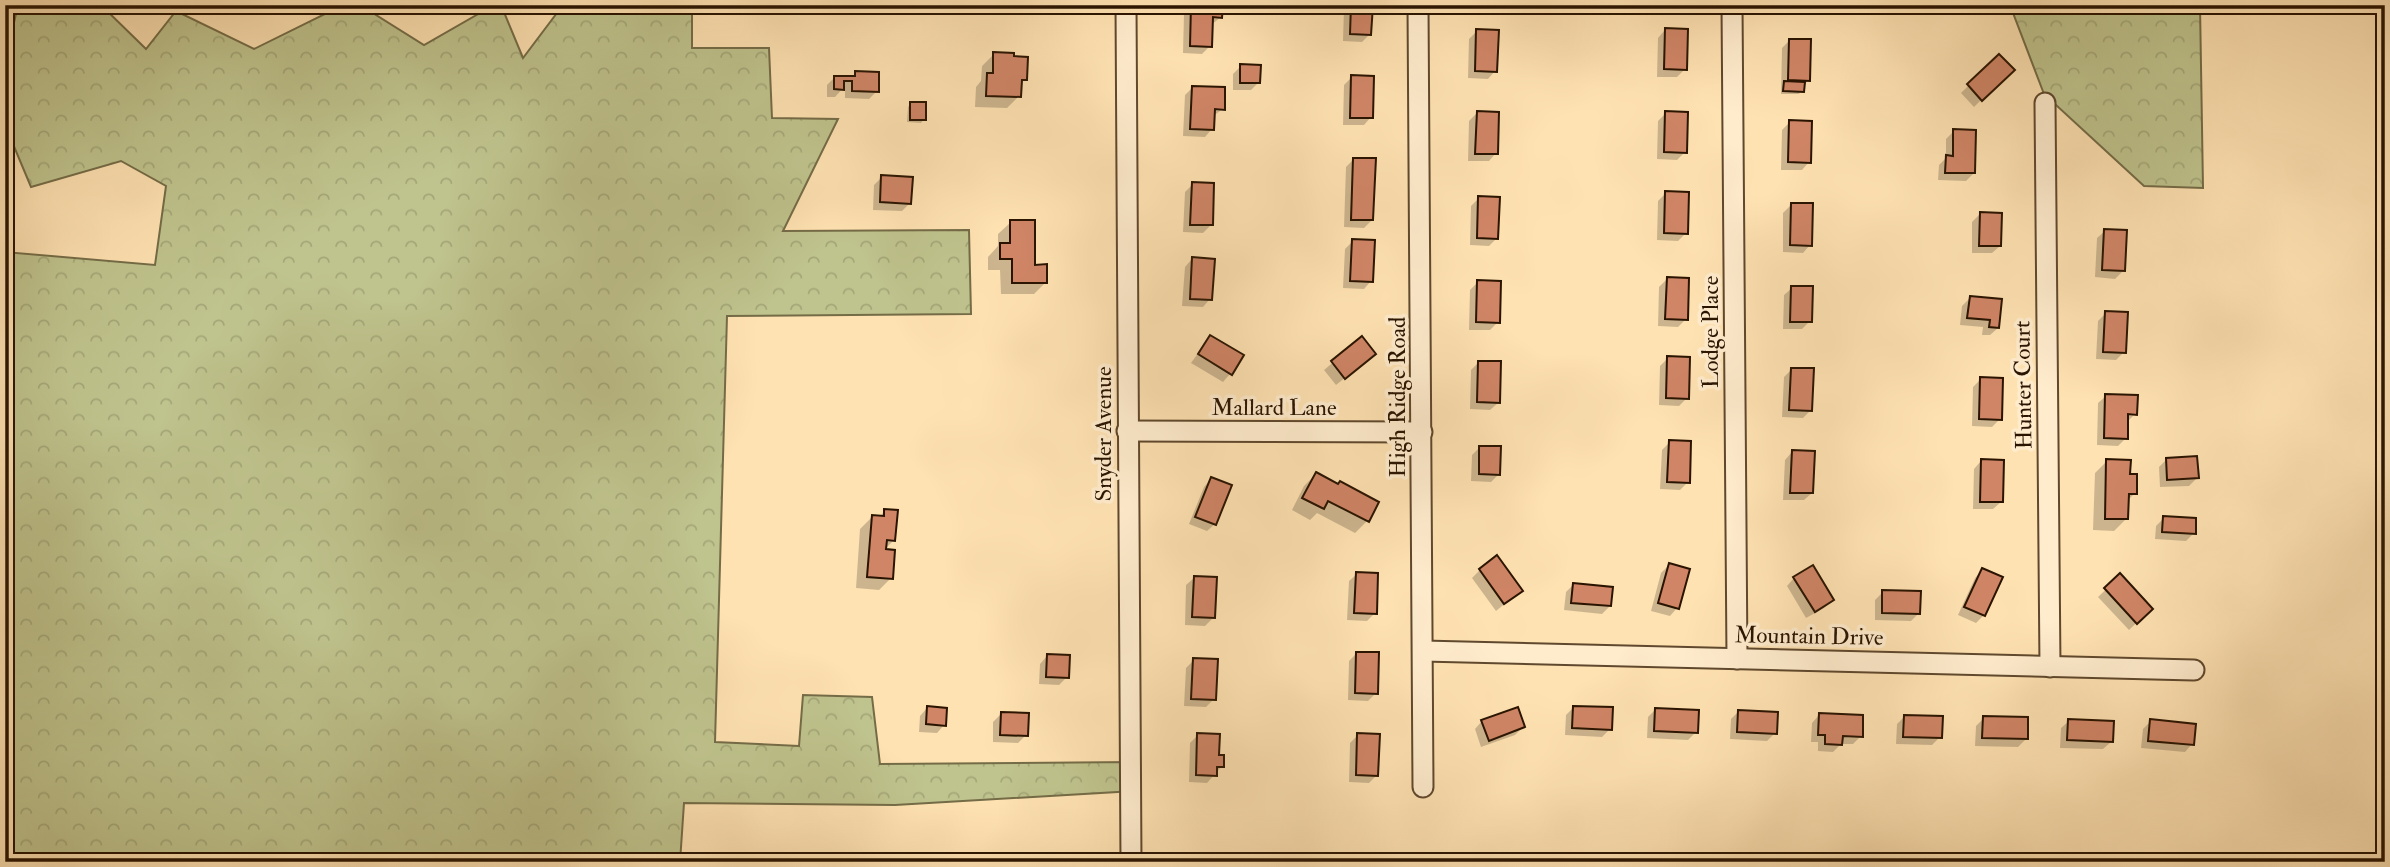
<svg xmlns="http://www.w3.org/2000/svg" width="2390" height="867" font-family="'IM FELL Double Pica',serif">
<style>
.forest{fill:url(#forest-crowns);stroke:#746c47;stroke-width:2}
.shadow{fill:#0003}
.building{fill:#cf8566;stroke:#2a1401;stroke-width:2}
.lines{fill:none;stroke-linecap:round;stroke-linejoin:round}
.street-casing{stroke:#5f482d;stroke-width:23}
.street{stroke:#ffeccd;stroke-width:19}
.labels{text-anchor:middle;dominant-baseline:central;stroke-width:7;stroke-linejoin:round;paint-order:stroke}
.street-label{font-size:23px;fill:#2a1401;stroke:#ffeccd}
</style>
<defs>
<pattern id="forest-crowns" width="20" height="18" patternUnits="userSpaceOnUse" patternTransform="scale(1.75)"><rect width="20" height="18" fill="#bfc38d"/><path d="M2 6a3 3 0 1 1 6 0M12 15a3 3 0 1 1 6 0" fill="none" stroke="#a4a778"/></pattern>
</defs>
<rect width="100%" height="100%" fill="#ffe2b2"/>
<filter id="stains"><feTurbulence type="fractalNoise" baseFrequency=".00286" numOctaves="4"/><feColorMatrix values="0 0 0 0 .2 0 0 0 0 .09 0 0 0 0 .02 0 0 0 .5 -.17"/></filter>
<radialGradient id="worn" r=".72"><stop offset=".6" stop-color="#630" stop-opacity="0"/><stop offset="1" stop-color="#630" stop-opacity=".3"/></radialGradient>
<g class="forest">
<polygon points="18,5 101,5 146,49 176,11 254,49 343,5 360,5 424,45 494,5 501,5 523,58 563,5 692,5 692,48 769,48 772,118 838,119 783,231 969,230 971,314 727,316 715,742 799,746 803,695 872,697 880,764 1133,762 1134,791 895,805 684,803 680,862 5,862 5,252 155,265 166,186 121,161 31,187 5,125 5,62"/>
<polygon points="2010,5 2200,5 2203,188 2144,186 2044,94"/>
</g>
<g class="shadow">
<polygon points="867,5 890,5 887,8"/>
<polygon points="1347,5 1371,5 1370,34 1362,42 1343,41 1344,8"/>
<polygon points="1192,6 1221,17 1211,25 1210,46 1202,54 1183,53 1184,14"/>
<polygon points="1665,30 1685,69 1677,77 1657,77 1658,38"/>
<polygon points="1477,31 1495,71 1488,79 1468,78 1469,39"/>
<polygon points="1790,40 1808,80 1799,94 1781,94 1782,48"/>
<polygon points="994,54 1025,79 1020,84 1019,96 1007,108 975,107 976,87 981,81 982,66"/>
<polygon points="1999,56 2012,70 1974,107 1961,93"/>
<polygon points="1241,66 1258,83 1251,90 1233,90 1233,74"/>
<polygon points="856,73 877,91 869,99 845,98 845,86 835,97 827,97 827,85 835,77 851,78"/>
<polygon points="1352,77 1371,117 1364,125 1343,125 1344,85"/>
<polygon points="1192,88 1223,109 1213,116 1212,129 1205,137 1183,136 1185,95"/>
<polygon points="911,103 924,119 921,123 907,122 908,107"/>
<polygon points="1477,113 1496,153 1489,161 1468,161 1469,121"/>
<polygon points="1666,113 1685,152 1677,160 1657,159 1658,121"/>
<polygon points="1790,122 1809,162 1802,170 1781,170 1782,130"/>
<polygon points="1954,131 1974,173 1966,181 1938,180 1939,165 1946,158 1946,139"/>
<polygon points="1354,159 1372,220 1364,228 1344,227 1346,167"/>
<polygon points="882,177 910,203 902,211 873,210 874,185"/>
<polygon points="1193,184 1211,225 1203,233 1183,232 1185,192"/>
<polygon points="1666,193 1686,233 1678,241 1657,240 1658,201"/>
<polygon points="1479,198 1497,238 1489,246 1470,245 1471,206"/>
<polygon points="1791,205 1810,245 1803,253 1783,252 1783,213"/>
<polygon points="1980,214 2000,246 1992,253 1972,253 1972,222"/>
<polygon points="1011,222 1033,266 1046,282 1034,294 1001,294 1000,270 988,270 988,257 998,246 998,234"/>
<polygon points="2105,231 2123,271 2115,279 2095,277 2097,238"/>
<polygon points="1353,241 1371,281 1364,289 1343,288 1345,249"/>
<polygon points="1192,259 1210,299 1203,307 1182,306 1185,267"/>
<polygon points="1667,279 1686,319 1678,327 1658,326 1659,287"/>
<polygon points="1478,282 1498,322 1490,330 1469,330 1470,290"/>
<polygon points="1792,288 1810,321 1802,329 1783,329 1784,295"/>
<polygon points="1970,298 1998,328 1990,335 1982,335 1983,327 1960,325 1962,306"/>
<polygon points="2106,313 2124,352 2116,360 2096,359 2098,321"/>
<polygon points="1210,337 1230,374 1223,382 1191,363"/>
<polygon points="1361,339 1366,361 1336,385 1324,370"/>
<polygon points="1668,358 1687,398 1679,406 1659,405 1660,366"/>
<polygon points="1479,362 1498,403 1490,410 1470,409 1471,370"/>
<polygon points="1792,369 1811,410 1803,418 1782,417 1784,377"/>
<polygon points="1981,379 2000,419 1992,427 1972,426 1973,387"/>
<polygon points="2106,396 2135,414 2127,422 2126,438 2118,446 2097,445 2098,403"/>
<polygon points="1670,442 1688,482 1680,490 1660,489 1662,450"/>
<polygon points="1480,447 1499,474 1491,482 1471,481 1472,455"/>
<polygon points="1792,452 1812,493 1804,500 1783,500 1785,460"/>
<polygon points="2167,459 2197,478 2189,486 2160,487 2159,467"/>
<polygon points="1981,461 2001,502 1993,509 1973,509 1974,469"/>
<polygon points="2107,461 2129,476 2135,493 2127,501 2126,519 2114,531 2093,530 2095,473"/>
<polygon points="1316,474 1367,521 1355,533 1317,513 1310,520 1292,510 1304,486"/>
<polygon points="1211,479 1215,524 1207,531 1189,524 1204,487"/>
<polygon points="885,511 894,540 883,551 891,578 879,590 856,588 860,529 872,517 879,517"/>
<polygon points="2164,518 2194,533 2186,541 2155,539 2156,526"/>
<polygon points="1669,565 1677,608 1670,616 1651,611 1661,573"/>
<polygon points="1480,570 1520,591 1496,611 1472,578"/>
<polygon points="1982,570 1984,615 1976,623 1958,615 1975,578"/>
<polygon points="1357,574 1375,613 1367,621 1347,620 1349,581"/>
<polygon points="2120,576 2151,609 2129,630 2098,597"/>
<polygon points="1194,578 1213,618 1205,626 1185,625 1186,585"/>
<polygon points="1794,578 1832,600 1824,608 1806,618 1787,586"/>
<polygon points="1573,585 1610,606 1602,614 1564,610 1566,592"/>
<polygon points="1883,592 1919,613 1911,621 1875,620 1875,600"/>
<polygon points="1357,653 1376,693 1368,701 1348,700 1349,661"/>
<polygon points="1047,656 1067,677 1059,685 1039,684 1040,664"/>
<polygon points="1194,660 1214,699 1206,707 1184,706 1186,668"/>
<polygon points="1574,707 1610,729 1602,737 1565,735 1566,715"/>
<polygon points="927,708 944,725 937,733 919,732 920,716"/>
<polygon points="1656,709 1696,732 1688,740 1647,738 1648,717"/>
<polygon points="1739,711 1775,733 1767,741 1730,739 1731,719"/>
<polygon points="1001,714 1026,735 1018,743 993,742 993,722"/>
<polygon points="1819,715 1861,736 1853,744 1841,744 1833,752 1818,751 1818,742 1811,742 1812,723"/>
<polygon points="1905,716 1940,737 1932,745 1896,744 1897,724"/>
<polygon points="1984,718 2026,739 2018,747 1975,746 1976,726"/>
<polygon points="1482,721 1523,727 1515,735 1481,747 1475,729"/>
<polygon points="2069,721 2111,742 2103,749 2060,748 2061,728"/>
<polygon points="2151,721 2192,744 2185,752 2141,748 2143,729"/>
<polygon points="1198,735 1222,766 1207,783 1189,782 1190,743"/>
<polygon points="1358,735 1377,775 1369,783 1349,782 1350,743"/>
</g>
<g class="building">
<polygon points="1191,5 1223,5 1222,18 1213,17 1212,47 1190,46"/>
<polygon points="1351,5 1373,5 1371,35 1350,34"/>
<polygon points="1665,28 1688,29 1687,70 1664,69"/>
<polygon points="1476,29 1499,30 1497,72 1475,71"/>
<polygon points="1789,39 1811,39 1810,81 1788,80"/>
<polygon points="993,52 1014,53 1014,56 1028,57 1027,80 1022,80 1021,97 986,96 987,73 993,73"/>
<polygon points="1999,54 2015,70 1982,101 1967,84"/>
<polygon points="1240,64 1261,65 1260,83 1240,83"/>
<polygon points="855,71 879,72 879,92 852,91 852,81 844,81 844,90 834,89 834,76 855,76"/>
<polygon points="1351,75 1374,76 1373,118 1350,118"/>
<polygon points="1784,81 1805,82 1804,92 1783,91"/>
<polygon points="1192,86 1225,87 1225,110 1215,109 1214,130 1190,129"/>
<rect x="910" y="102" width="16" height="18"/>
<polygon points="1477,111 1499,112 1498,154 1475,154"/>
<polygon points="1665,111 1688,112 1687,153 1664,152"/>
<polygon points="1789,120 1812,121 1811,163 1788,162"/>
<polygon points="1953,129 1976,130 1975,173 1945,173 1946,155 1953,156"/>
<polygon points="1353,158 1376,158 1373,220 1351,220"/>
<polygon points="881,175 913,177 911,204 880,202"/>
<polygon points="1192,182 1214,183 1213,225 1190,225"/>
<polygon points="1665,191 1689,192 1688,234 1664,233"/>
<polygon points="1478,196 1500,197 1498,239 1477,238"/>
<polygon points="1791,203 1813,203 1812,246 1790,245"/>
<polygon points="1980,212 2002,213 2001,246 1979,246"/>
<polygon points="1010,220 1035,220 1035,265 1047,264 1047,283 1012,283 1012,259 1000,259 1000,243 1010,243"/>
<polygon points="2104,229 2127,230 2125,271 2102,270"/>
<polygon points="1352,239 1375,240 1373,282 1350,281"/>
<polygon points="1192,257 1215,259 1212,300 1190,299"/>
<polygon points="1667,277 1689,278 1688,320 1665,319"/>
<polygon points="1477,280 1501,281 1500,323 1476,322"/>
<polygon points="1791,286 1813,286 1812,322 1790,322"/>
<polygon points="1970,296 2002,299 1999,328 1989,327 1990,320 1967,318"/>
<polygon points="2105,311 2128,312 2126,353 2103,352"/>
<polygon points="1210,335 1244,355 1232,375 1198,354"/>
<polygon points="1362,336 1376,354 1345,379 1331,361"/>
<polygon points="1667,356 1690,357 1689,399 1666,398"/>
<polygon points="1478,361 1501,361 1500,403 1477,402"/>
<polygon points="1791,368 1814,368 1812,411 1789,410"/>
<polygon points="1980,377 2003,378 2002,420 1979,419"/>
<polygon points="2105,394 2138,395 2137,415 2128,414 2128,439 2104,438"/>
<polygon points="1669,440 1691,441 1690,483 1667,482"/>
<polygon points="1479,446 1501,446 1500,475 1479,474"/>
<polygon points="1792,450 1815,451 1813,493 1790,493"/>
<polygon points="2197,456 2199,478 2167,480 2166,458"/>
<polygon points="1981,459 2004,460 2003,502 1980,502"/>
<polygon points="2106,459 2131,460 2130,474 2137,474 2137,494 2129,494 2128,519 2105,519"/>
<polygon points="1316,472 1338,484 1340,481 1379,502 1369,522 1328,501 1324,509 1302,498"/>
<polygon points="1211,477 1232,485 1216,525 1195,517"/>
<polygon points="884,509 898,510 895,541 887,540 886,549 895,550 893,579 867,577 872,515 884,516"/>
<polygon points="2163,516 2196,518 2196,534 2162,532"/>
<polygon points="1497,555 1523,591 1504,604 1479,569"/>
<polygon points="1669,563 1690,569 1679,609 1658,603"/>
<polygon points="1813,565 1834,600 1815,612 1793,577"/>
<polygon points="1982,568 2003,577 1985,616 1964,607"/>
<polygon points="1356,572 1378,573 1377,614 1354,613"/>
<polygon points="2120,573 2153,609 2137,624 2104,588"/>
<polygon points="1194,576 1217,577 1215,618 1192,617"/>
<polygon points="1573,583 1613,587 1611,606 1571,603"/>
<polygon points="1882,590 1921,591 1920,614 1882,613"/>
<polygon points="1356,652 1379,652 1378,694 1355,693"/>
<polygon points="1047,654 1070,655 1069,678 1046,677"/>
<polygon points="1193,658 1218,659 1216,700 1191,699"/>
<polygon points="927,706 947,708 946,726 926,724"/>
<polygon points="1573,706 1613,707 1612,730 1572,728"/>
<polygon points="1518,707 1525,727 1489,741 1481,720"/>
<polygon points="1655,708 1699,710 1698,733 1654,731"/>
<polygon points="1738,710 1778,712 1777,734 1737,732"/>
<polygon points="1001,712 1029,713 1028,736 1000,735"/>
<polygon points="1819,713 1863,715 1863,737 1843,736 1842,745 1825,744 1825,735 1818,735"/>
<polygon points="1904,715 1943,716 1942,738 1903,737"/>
<polygon points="1983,716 2028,717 2028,739 1982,738"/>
<polygon points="2068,719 2114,721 2113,742 2067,740"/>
<polygon points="2150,719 2196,724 2194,745 2148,741"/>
<polygon points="1197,733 1220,734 1219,755 1224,755 1224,767 1217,767 1217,776 1196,775"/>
<polygon points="1357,733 1380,734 1378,776 1356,775"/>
</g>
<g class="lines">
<defs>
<g id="street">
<polyline points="1126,5 1131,862"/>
<polyline points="1418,5 1423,787"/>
<polyline points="1732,5 1737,659"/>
<polyline points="2045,103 2050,667"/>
<polyline points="1127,431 1422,432"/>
<polyline points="1423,651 2194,670"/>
</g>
</defs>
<use href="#street" class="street-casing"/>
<use href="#street" class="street"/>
</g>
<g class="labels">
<g class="street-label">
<text transform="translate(1710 332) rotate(-90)">Lodge Place</text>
<text transform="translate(2023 385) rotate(-91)">Hunter Court</text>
<text transform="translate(1397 397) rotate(-90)">High Ridge Road</text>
<text x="1274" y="407">Mallard Lane</text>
<text transform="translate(1103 434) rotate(-90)">Snyder Avenue</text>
<text transform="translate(1809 636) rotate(1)">Mountain Drive</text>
</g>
</g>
<rect width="2390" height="867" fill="none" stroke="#ffe2b2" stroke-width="28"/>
<rect x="7" y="7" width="2376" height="853" fill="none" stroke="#2a1401" stroke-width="3.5"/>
<rect x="14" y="14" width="2362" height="839" fill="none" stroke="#2a1401" stroke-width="2"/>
<rect width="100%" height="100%" filter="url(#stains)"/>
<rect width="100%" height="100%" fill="url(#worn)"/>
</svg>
